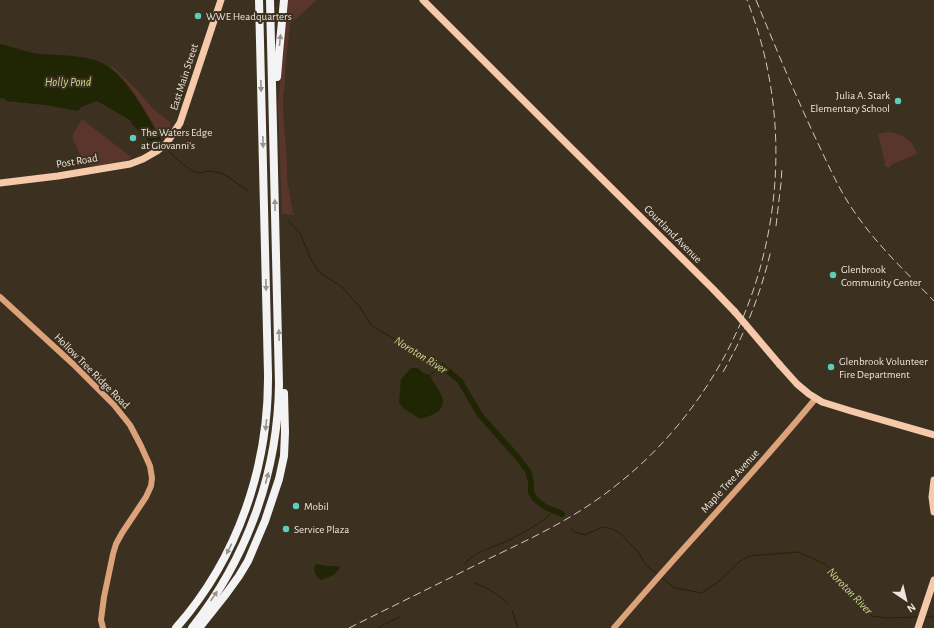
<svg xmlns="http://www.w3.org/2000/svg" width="934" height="628" font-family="'Alegreya Sans',sans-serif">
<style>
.green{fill:#5a352c}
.water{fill:#202603}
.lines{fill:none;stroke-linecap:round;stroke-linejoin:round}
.stream{stroke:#202603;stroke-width:1}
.river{stroke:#202603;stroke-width:6}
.secondary{stroke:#dca27a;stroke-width:6}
.primary{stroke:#f6c9aa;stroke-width:7}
.motorway{stroke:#f3f3f3;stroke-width:8}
.rail{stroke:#d2cabf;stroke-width:1;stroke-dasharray:8 4;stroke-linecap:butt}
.primary-bridge{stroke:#f6c9aa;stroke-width:7}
.oneway{fill:#98928a}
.poi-dot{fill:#5bcebb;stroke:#3c3020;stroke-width:1.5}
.labels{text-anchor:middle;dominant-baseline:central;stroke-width:4;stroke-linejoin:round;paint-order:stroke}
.poi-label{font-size:11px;fill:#ede6dc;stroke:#3c3020;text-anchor:start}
.street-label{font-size:11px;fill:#ede6dc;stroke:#3c3020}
.water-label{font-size:12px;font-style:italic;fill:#c8d88d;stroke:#3c3020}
</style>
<rect width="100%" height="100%" fill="#3c3020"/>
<g class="green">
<polygon points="288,0 317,0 290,24 285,71 285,85 283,94 283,111 287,163 287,179 292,209 294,215 282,214 278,105"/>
<path d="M 112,66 L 136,89 L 151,107 L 170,122 C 173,129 166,134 161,138 C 150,118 139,98 124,80 C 120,75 115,71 110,67 Z"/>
<path d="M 82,119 L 131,157 L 131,159 C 123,161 96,168 90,166 C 82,163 75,143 72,136 Z"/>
<path d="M 888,132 C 902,133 913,140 917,154 L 891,165 L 889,168 L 885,166 L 885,164 L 878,134 Z"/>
</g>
<g class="water">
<path d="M 0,44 C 14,47 28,53 42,54 C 63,56 81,54 102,63 C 126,74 148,117 161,140 L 154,146 L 132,124 L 130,120 L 97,101 L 81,107 L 78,111 L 45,105 L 6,101 L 5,99 L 0,98 Z"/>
<path d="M 411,368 L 418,368 L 423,373 L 430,375 C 433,382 434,383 438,389 C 451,408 436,415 420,419 L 403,408 L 399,403 L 401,379 Z"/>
<path d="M 316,564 L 326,566 L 338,566 L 340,567 C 337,574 328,578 321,580 C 316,576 312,570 316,564 Z"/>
</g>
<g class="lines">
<g class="stream">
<polyline points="165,148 180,162 191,170 199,173 209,171 221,173 230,178 249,192"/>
<polyline points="288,220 301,235 310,258 319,272 343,288 360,307 372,326 442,366 430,375"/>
<polyline points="571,528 574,532 585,535 602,527 613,529 622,535 639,553 646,565 657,574"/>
<path d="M 465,564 C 470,553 500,545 511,539 C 525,531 543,523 553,511"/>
<polyline points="661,577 675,588 702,593 718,582 738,563 749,556 798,552 825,564 872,616 886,618 917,617"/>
<path d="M 474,583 C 488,588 497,593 508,604"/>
<polyline points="512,610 518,628"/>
<polyline points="925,617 934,617"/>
<polyline points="377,628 401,616"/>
</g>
<polyline class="river" points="442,366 460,381 480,415 519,459 528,471 531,482 531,492 535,499 545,507 562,514"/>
<g class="secondary">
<polyline points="0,297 73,364 114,405 130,425 141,446 150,466 152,478 151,486 146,497 122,533 116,544 113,554 104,597 102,612 101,620 103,628"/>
<path d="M 614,628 C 680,550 751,477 816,398"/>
</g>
<g class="primary">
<polyline points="423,0 569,146 713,289 735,312"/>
<polyline points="0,183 58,176 130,164 143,159 157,151 166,144 180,123 221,0"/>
<polyline points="780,365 797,384 809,394 822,402 851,411 934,435"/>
<polyline points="934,480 932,497 934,512"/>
<polyline points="918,628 934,580"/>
</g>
<g class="motorway">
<polyline points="277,77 279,53 284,0"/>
<path d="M 176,628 C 238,558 269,466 268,374 L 259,0"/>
<path d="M 192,628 C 247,558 278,473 279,384 L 270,0"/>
<polyline points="199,628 226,594 239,576 248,561 265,521 279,479 284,456 285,432 284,393"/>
</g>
<g class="rail">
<path d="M 756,0 C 775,46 794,92 815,137 C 828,164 840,193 858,217 C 880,248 908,274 934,301"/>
<polyline points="776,226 781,183 782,167"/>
<path d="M 723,372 C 745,334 761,293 771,250"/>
<path d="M 349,628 C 395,605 440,583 486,560 C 530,539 575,518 614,487 C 760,374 815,172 747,0"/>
</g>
<polyline class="primary-bridge" points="735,312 780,365"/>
</g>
<defs><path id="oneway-solid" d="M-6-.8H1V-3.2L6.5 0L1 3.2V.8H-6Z"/></defs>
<g class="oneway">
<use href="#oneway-solid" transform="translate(280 40) rotate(-84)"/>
<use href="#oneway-solid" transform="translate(261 86) rotate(89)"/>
<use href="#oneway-solid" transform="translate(263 142) rotate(89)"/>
<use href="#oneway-solid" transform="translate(275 205) rotate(-91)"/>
<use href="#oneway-solid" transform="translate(266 285) rotate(89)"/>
<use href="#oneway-solid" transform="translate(279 335) rotate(-91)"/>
<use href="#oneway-solid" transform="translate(266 425) rotate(96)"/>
<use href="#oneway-solid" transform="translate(267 478) rotate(-75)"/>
<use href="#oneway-solid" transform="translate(229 549) rotate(117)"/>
<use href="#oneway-solid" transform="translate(214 596) rotate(-56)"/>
</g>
<g class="poi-dot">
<circle cx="198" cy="16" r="4"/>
<circle cx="898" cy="101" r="4"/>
<circle cx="133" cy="138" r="4"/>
<circle cx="833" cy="275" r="4"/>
<circle cx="831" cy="367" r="4"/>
<circle cx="296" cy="506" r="4"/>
<circle cx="286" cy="529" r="4"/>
</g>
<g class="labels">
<g class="poi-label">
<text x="206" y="16">WWE Headquarters</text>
<text x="890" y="95" text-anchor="end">Julia A. Stark<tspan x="890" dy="13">Elementary School</tspan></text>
<text x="141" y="132">The Waters Edge<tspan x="141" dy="13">at Giovanni's</tspan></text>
<text x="841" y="269">Glenbrook<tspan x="841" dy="13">Community Center</tspan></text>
<text x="839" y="361">Glenbrook Volunteer<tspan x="839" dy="13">Fire Department</tspan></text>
<text x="304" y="506">Mobil</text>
<text x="294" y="529">Service Plaza</text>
</g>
<g class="street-label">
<text transform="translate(184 77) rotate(-72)">East Main Street</text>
<text transform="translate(77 161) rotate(-9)">Post Road</text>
<text transform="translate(673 234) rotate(45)">Courtland Avenue</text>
<text transform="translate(92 371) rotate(45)">Hollow Tree Ridge Road</text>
<text transform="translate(730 481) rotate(-48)">Maple Tree Avenue</text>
</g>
<g class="water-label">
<text x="68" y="82">Holly Pond</text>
<text transform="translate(421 355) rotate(32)">Noroton River</text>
<text transform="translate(850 591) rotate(46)">Noroton River</text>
</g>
</g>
<g transform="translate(906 600) rotate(145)" stroke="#3c3020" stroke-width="3" paint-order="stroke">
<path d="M0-3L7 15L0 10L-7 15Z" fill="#ede6dc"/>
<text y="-6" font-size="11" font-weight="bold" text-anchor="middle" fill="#ede6dc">N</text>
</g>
</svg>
